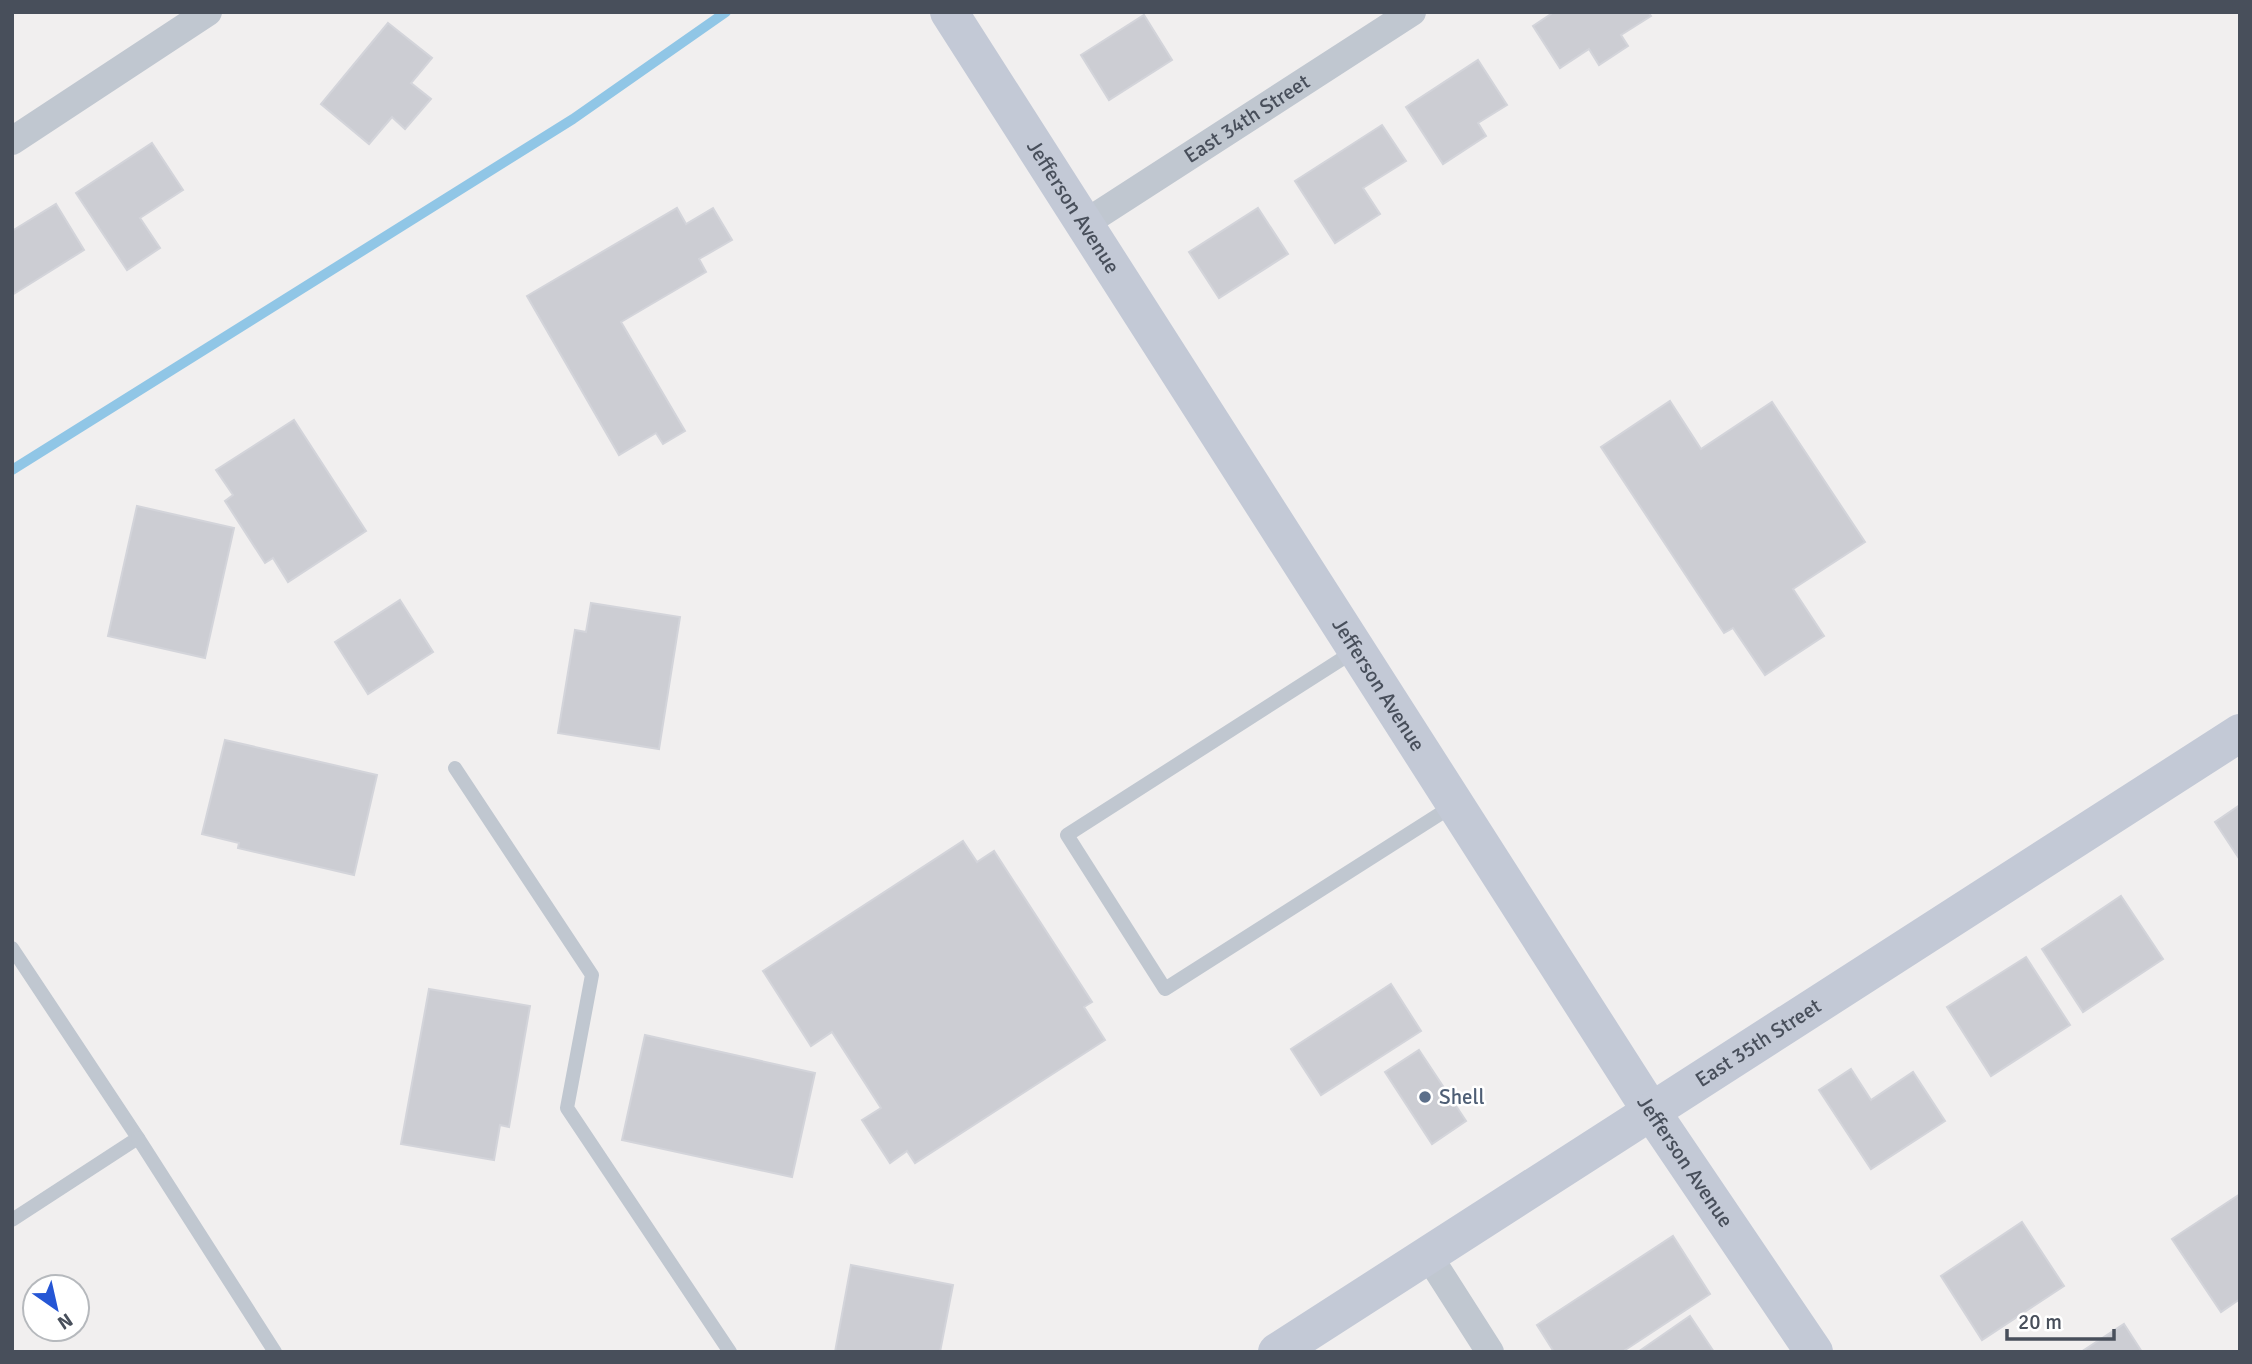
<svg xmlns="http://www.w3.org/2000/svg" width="2252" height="1364" font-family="Signika,sans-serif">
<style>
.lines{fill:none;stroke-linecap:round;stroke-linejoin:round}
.stream{stroke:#90c6e6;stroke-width:10}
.building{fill:#cccdd3;stroke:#d3d4da;stroke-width:2}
.lane{stroke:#c0c7d0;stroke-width:14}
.street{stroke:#c0c7d0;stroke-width:28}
.secondary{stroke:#c3c9d6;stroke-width:38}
.service-dot{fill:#5c6f8a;stroke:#fff;stroke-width:2.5}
.labels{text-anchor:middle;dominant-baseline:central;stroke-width:5;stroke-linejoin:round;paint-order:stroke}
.street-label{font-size:21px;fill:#484f5b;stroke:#fff}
.service-label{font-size:21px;fill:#4e5e75;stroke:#fff;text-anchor:start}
</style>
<rect width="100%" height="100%" fill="#f1efef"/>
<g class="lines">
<polyline class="stream" points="12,470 573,119 726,12"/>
</g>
<g class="building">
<polygon points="1554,12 1648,12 1651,16 1621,35 1628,46 1599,65 1589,49 1560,68 1533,26"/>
<polygon points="1144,15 1172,60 1109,100 1081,55"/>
<polygon points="388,23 432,58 411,83 431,99 405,129 392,117 369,144 321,104"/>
<polygon points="1478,60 1507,105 1478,123 1486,136 1443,164 1406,107"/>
<polygon points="1382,125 1406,161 1363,188 1380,214 1335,243 1295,181"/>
<polygon points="152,143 183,190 140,218 160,248 127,270 76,193"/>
<polygon points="56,204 84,250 12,295 12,231"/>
<polygon points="677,208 686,224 713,208 732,240 699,259 706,272 621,322 685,431 663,444 656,433 619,455 527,296"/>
<polygon points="1258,208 1288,254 1219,298 1189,252"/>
<polygon points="1670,401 1701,449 1772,402 1865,542 1793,589 1824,636 1765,675 1733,628 1724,633 1601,447"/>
<polygon points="294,420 366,531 288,582 273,558 265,563 225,501 233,495 216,470"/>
<polygon points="137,506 234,528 205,658 108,636"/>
<polygon points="400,600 433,652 368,694 335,642"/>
<polygon points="591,603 680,617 659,749 558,733 575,630 586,632"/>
<polygon points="225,740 377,775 354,875 238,848 239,843 202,834"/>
<polygon points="2240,805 2240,860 2215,822"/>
<polygon points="963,841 977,862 994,851 1092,1002 1084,1007 1105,1040 915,1163 907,1151 890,1163 862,1120 881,1108 832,1032 811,1046 763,971"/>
<polygon points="2121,896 2163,959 2083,1012 2042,949"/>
<polygon points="2026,957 2070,1025 1991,1076 1947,1007"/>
<polygon points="1391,984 1421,1031 1321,1095 1291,1049"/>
<polygon points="429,989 530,1006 509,1127 500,1125 494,1160 401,1144"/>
<polygon points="645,1035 815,1073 792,1177 622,1140"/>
<polygon points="1419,1050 1466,1121 1432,1144 1385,1072"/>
<polygon points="1851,1069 1871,1100 1913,1072 1945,1121 1871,1169 1819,1090"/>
<polygon points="2240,1194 2240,1299 2221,1312 2172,1239"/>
<polygon points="2022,1222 2064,1286 1982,1340 1941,1276"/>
<polygon points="1673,1236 1710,1294 1622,1352 1554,1352 1537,1325"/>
<polygon points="851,1265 953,1285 940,1352 835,1352"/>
<polygon points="1690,1316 1714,1352 1638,1352"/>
<polygon points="2124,1324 2142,1352 2081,1352"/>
</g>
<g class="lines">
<g class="lane">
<polyline points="1356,650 1067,835 1165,989 1454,805"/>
<polyline points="455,768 592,975 567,1108 730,1352"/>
<polyline points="12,948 138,1138 12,1220"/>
<polyline points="138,1138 275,1352"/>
</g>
<g class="street">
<polyline points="12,141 208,12"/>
<path id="s1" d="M 1084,224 L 1412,12"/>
<polyline points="1428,1255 1490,1352"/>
</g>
<g class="secondary">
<path id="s2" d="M 949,12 L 1651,1111 L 1814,1352"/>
<path id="s3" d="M 1277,1352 L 2240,733"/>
</g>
</g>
<circle class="service-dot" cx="1425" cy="1097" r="7"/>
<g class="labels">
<g class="street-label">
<text stroke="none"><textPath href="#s1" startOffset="194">East 34th Street</textPath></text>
<text stroke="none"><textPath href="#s2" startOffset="231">Jefferson Avenue</textPath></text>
<text stroke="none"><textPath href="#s2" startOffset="798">Jefferson Avenue</textPath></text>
<text stroke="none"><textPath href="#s3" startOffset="572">East 35th Street</textPath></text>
<text stroke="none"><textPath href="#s2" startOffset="1365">Jefferson Avenue</textPath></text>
</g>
<g class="service-label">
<text x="1439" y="1097">Shell</text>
</g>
</g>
<rect width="2252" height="1364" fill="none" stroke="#484f5b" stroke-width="28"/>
<g transform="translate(56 1308) rotate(146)"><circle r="33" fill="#ffffff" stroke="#b6b9bd" stroke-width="2"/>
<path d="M0-5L12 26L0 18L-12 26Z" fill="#2556d5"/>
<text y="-10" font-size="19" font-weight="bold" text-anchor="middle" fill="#484f5b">N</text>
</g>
<path d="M2007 1329v10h107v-10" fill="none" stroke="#484f5b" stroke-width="3.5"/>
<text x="2018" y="1329" font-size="21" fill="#484f5b" stroke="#ffffff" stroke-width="5" paint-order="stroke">20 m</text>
</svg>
